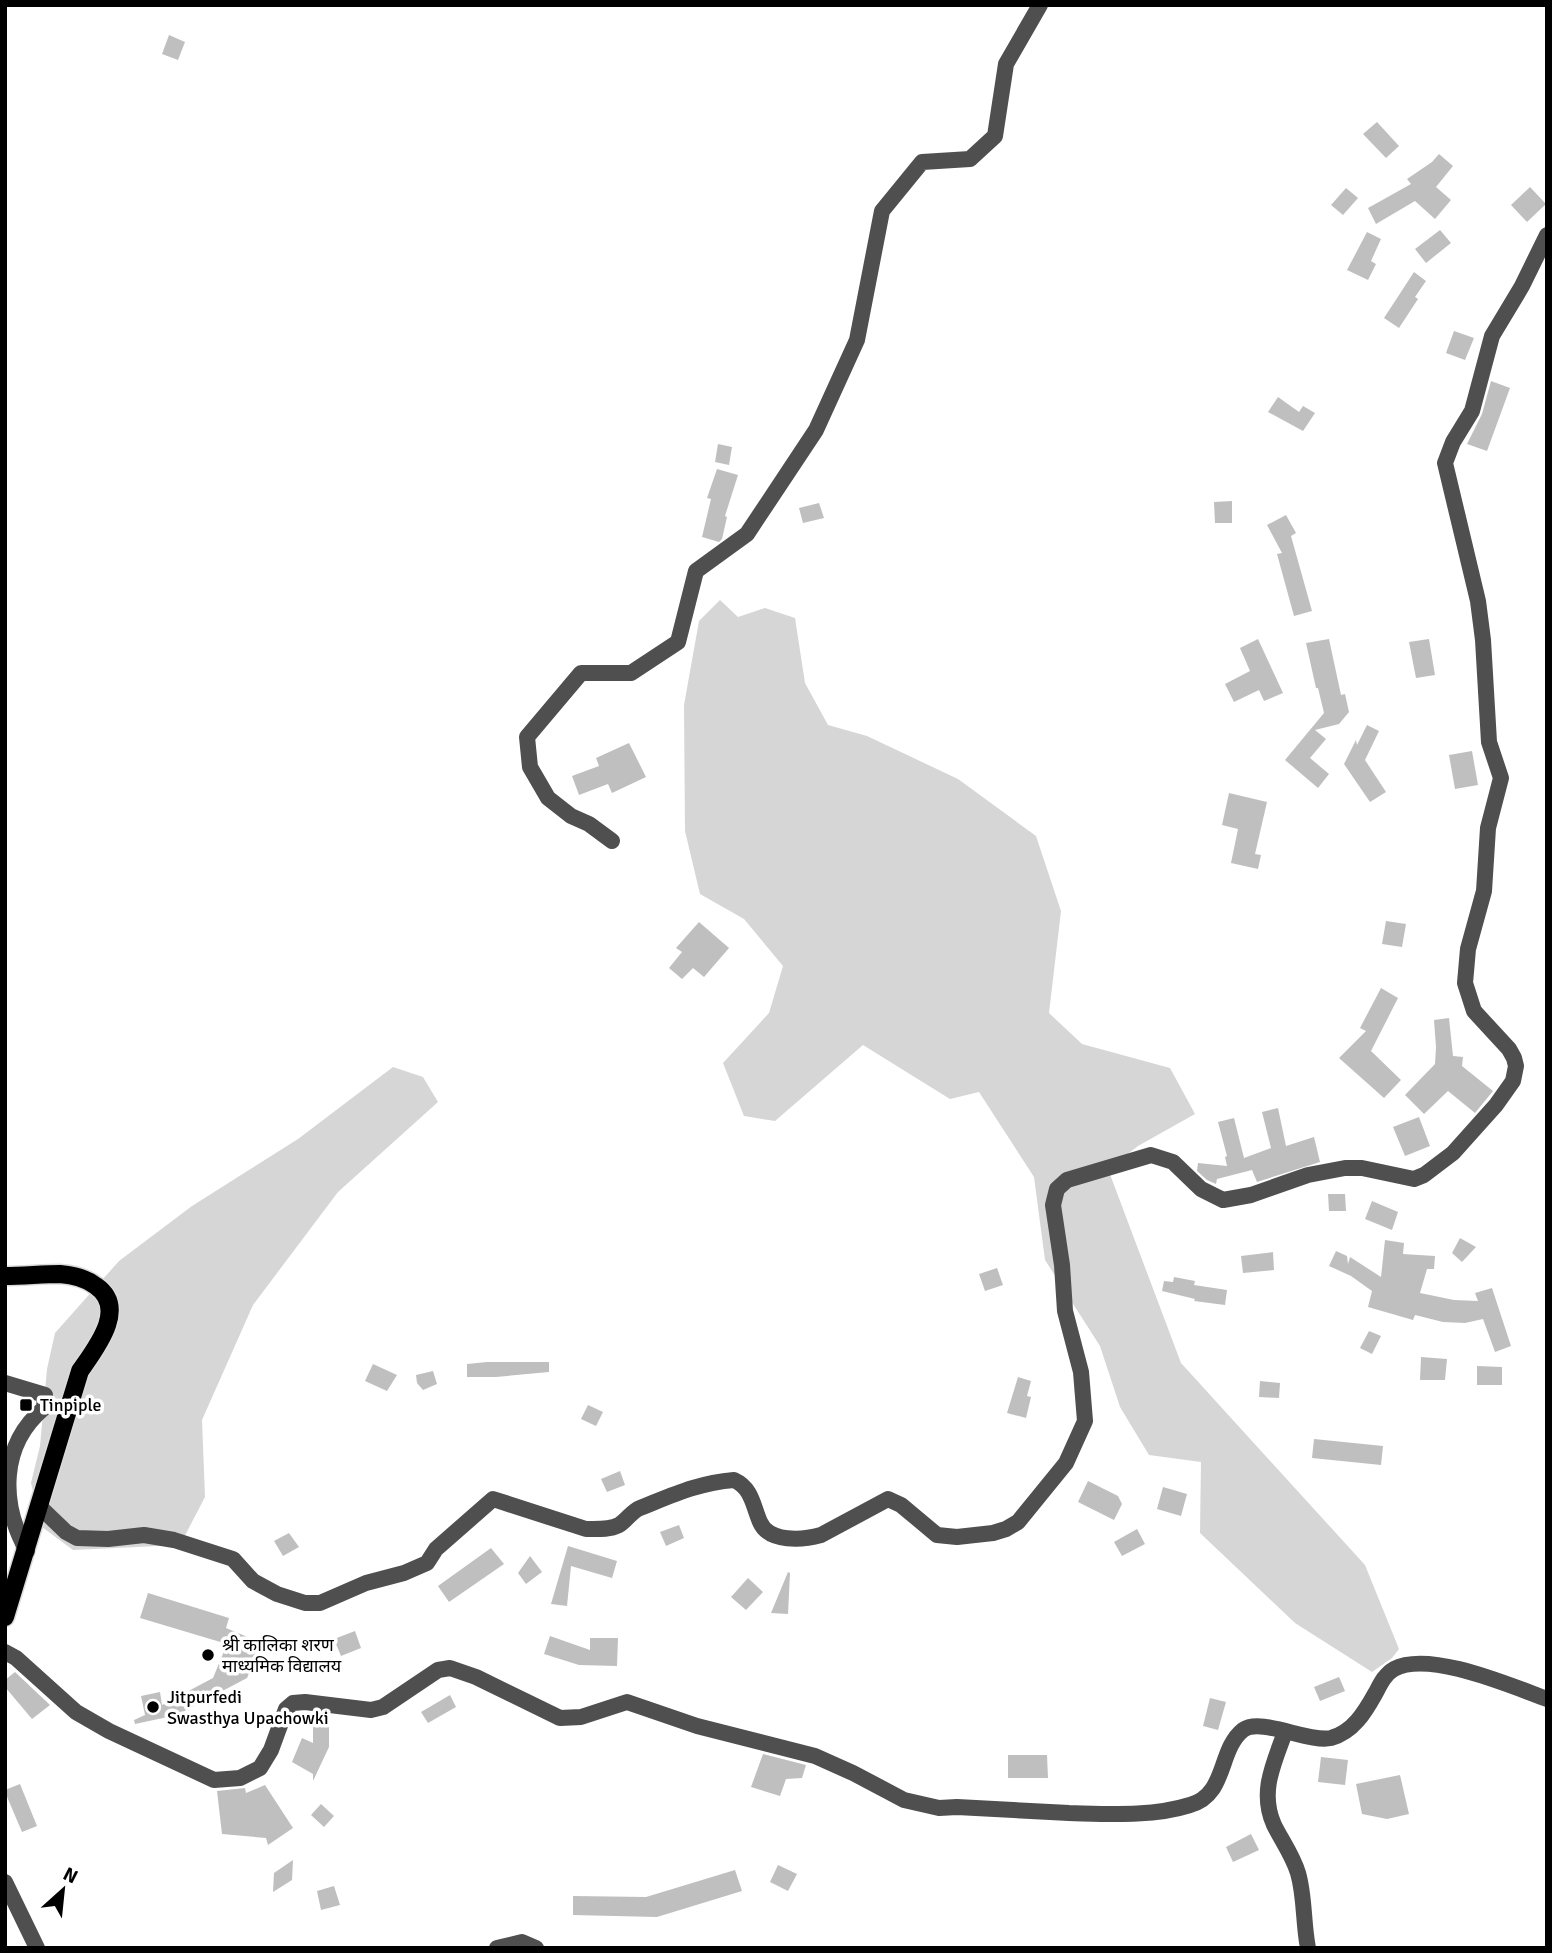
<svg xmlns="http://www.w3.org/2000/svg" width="1552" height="1953" font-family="Signika,'Noto Sans Devanagari',sans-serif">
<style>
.green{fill:#d6d6d6}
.building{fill:#bfbfbf}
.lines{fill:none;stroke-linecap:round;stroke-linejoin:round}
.major-casing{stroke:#dbdbdb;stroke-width:21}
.minor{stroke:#4f4f4f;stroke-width:16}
.major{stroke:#000;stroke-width:18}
.poi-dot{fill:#000;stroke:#fff;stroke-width:2.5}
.labels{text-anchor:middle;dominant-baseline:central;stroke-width:7;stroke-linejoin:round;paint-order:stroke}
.poi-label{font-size:18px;fill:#000;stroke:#fff;text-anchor:start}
</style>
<rect width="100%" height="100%" fill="#fff"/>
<g class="green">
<polygon points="720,600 738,617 765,608 795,618 805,683 828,725 867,736 958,779 1036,836 1061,911 1049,1013 1082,1044 1170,1068 1195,1114 1138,1146 1108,1169 1181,1363 1365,1565 1399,1649 1392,1658 1372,1672 1295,1623 1200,1533 1201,1462 1149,1455 1120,1407 1100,1346 1045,1260 1034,1177 979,1092 950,1099 863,1045 775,1121 744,1116 723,1063 769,1013 783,966 744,919 700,894 685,831 684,705 699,621"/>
<polygon points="393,1067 423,1077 438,1102 338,1192 253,1305 202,1420 205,1497 180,1545 73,1550 42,1527 31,1483 40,1446 47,1369 55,1333 119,1261 192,1206 298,1139"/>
</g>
<g class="building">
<polygon points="169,35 185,42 178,60 162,54"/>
<polygon points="1377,122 1399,146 1386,158 1363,134"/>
<polygon points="1439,154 1453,166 1436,187 1451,200 1435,219 1415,201 1376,224 1368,208 1411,184 1407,179 1432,162"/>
<polygon points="1530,187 1546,204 1527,222 1511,205"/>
<polygon points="1346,188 1358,198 1343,215 1331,205"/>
<polygon points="1440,230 1451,243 1426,263 1415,249"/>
<polygon points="1367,232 1381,239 1371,261 1376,264 1368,280 1347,270"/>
<polygon points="1414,272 1426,281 1415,297 1418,299 1399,328 1384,318"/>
<polygon points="1454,331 1474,338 1465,360 1446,353"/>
<polygon points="1491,381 1510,388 1487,451 1467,444 1482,414"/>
<polygon points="1278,397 1299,412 1303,406 1315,413 1303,431 1268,412"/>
<polygon points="718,444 732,447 729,465 715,462"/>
<polygon points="717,469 738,475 725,516 727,517 722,539 719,542 702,537 711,499 707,498"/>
<polygon points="1232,501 1232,523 1215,523 1214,502"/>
<polygon points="819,503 824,518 803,523 799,508"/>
<polygon points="1286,515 1296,533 1291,536 1312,611 1294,616 1277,554 1282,553 1267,525"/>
<polygon points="1258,639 1283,693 1264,701 1259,690 1234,702 1225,684 1250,671 1240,648"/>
<polygon points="1329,639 1341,695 1345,694 1349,712 1339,724 1315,730 1326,739 1310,758 1329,774 1318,788 1285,760 1324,713 1318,688 1316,688 1306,643"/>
<polygon points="1429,639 1435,675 1416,678 1409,642"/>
<polygon points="1367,725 1379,731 1365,760 1386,792 1370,802 1344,764 1356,740 1357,745"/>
<polygon points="629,743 646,777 612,793 608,784 579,795 572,776 599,766 596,758"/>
<polygon points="1472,751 1478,785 1455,789 1449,755"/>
<polygon points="1229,793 1267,802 1255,854 1261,855 1258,869 1231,863 1238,829 1222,825"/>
<polygon points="1386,921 1406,924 1402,947 1382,944"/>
<polygon points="699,922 729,948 704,977 693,968 682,979 669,968 682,952 676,948"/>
<polygon points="1381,988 1398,998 1371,1051 1401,1080 1384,1098 1339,1058 1366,1031 1360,1028"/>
<polygon points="1449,1018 1453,1056 1463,1057 1462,1066 1493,1091 1475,1113 1448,1091 1424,1114 1405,1095 1435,1064 1436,1047 1434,1020"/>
<polygon points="1278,1108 1286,1146 1314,1137 1320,1162 1257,1182 1252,1170 1217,1179 1216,1184 1207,1180 1197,1171 1198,1163 1227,1166 1225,1157 1227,1156 1218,1122 1234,1118 1244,1158 1271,1148 1262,1112"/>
<polygon points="1419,1117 1430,1146 1405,1156 1393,1127"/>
<polygon points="1328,1194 1345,1194 1346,1211 1329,1211"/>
<polygon points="1372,1201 1398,1212 1392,1230 1365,1219"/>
<polygon points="1460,1238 1476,1247 1462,1262 1452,1253"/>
<polygon points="1385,1240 1404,1243 1403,1254 1435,1256 1434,1269 1427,1269 1420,1293 1454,1300 1478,1301 1475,1293 1492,1288 1511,1346 1495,1352 1483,1319 1465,1323 1443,1322 1415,1315 1413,1320 1368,1307 1372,1291 1351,1276 1329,1266 1336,1251 1347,1256 1348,1264 1350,1257 1381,1277"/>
<polygon points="1273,1252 1274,1270 1243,1273 1241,1256"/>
<polygon points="997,1268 1003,1285 985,1291 979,1274"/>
<polygon points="1174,1277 1195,1281 1194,1285 1227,1290 1225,1305 1194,1301 1195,1299 1162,1291 1164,1281 1173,1282"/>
<polygon points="1369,1331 1381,1336 1372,1354 1360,1348"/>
<polygon points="1421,1357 1447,1359 1445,1380 1420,1380"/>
<polygon points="487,1362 549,1362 549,1372 496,1377 467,1377 467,1364"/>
<polygon points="373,1364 397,1375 387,1391 365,1381"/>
<polygon points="1477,1366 1502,1367 1502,1385 1477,1385"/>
<polygon points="433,1371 437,1384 423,1390 417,1383 416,1375"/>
<polygon points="1018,1377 1031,1381 1027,1396 1031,1397 1026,1418 1007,1413"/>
<polygon points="1260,1381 1280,1383 1279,1398 1259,1397"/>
<polygon points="588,1405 603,1412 596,1426 581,1419"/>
<polygon points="1314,1439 1383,1446 1381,1465 1312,1458"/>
<polygon points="620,1471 625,1485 607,1492 601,1479"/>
<polygon points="1088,1481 1118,1496 1122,1504 1114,1520 1078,1502"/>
<polygon points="1163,1487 1187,1494 1181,1516 1157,1509"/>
<polygon points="679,1525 684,1538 666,1546 660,1532"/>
<polygon points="1137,1529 1145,1544 1122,1556 1114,1542"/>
<polygon points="289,1533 299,1547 283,1556 274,1541"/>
<polygon points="568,1546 617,1561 612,1578 571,1566 567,1606 551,1604"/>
<polygon points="491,1548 504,1564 449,1602 438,1586"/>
<polygon points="530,1556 542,1572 526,1584 518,1573"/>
<polygon points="788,1572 790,1573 788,1614 771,1613"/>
<polygon points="748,1578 763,1592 746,1610 731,1597"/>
<polygon points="148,1593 229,1618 226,1628 262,1643 247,1678 177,1715 135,1724 134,1720 145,1715 141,1696 160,1692 162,1705 213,1678 227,1644 140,1618"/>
<polygon points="355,1631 361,1648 341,1656 334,1639"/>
<polygon points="550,1636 590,1650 590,1638 618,1638 617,1666 579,1665 544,1654"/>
<polygon points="15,1672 50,1705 32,1719 5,1687 5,1680"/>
<polygon points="1339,1677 1345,1691 1320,1701 1314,1687"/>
<polygon points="450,1695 456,1707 428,1723 421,1712"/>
<polygon points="1210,1698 1226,1702 1218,1730 1203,1726"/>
<polygon points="313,1717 329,1717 329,1747 313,1781 313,1774 292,1762 302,1738 313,1743"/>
<polygon points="763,1754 806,1765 802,1778 786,1779 780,1796 751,1787"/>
<polygon points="1008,1755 1047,1755 1048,1778 1008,1778"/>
<polygon points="1321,1757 1348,1760 1345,1785 1318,1782"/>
<polygon points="1400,1775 1409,1814 1387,1819 1362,1814 1356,1784"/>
<polygon points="20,1784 37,1826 22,1832 5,1792 5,1790"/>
<polygon points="265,1785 293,1828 268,1845 266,1838 222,1834 217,1791 245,1788 246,1793"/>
<polygon points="321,1804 334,1816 324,1827 311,1815"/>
<polygon points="1251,1834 1259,1850 1233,1862 1226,1847"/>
<polygon points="293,1860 292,1880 273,1892 274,1873"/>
<polygon points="778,1865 797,1874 788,1891 770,1882"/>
<polygon points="735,1870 742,1891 657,1917 573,1915 573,1896 646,1897"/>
<polygon points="334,1886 340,1905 321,1910 317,1891"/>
</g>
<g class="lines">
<defs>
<path id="major" d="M 5,1276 C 24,1276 42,1274 60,1274 C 73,1275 86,1278 96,1286 C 128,1308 96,1348 80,1371 L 5,1617"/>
</defs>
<use href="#major" class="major-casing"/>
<g class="minor">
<polyline points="612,841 589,824 571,816 548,798 530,767 527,737 581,673 631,673 678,642 696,571 747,534 816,430 857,340 882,211 922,162 970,159 995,136 1006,64 1040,5"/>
<path d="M 5,1383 L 45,1395 L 44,1408 C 0,1445 0,1503 27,1551"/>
<path d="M 40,1507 L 66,1532 L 77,1538 L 108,1539 L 144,1535 L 174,1540 L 233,1559 L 253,1581 L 277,1594 L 305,1603 L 320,1603 L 366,1583 L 404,1573 L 427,1563 L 436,1549 L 493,1499 L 586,1529 C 597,1529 609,1530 619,1525 C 627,1520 632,1511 640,1508 C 673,1495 698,1483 734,1480 C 752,1488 753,1506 760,1522 C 769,1543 803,1540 821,1535 L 888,1499 L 901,1505 L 937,1535 L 957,1537 L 993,1533 L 1006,1529 L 1018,1522 L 1066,1463 L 1085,1421 L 1081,1372 L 1065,1311 L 1062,1265 L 1053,1205 L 1057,1189 L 1067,1180 L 1151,1155 L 1173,1162 L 1201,1189 L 1223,1200 L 1251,1195 L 1308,1175 L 1345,1168 L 1362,1168 L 1414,1179 L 1424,1175 L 1453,1153 L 1496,1105 L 1513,1081 L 1516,1066 L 1514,1058 L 1509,1049 L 1474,1011 L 1465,983 L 1468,949 L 1484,891 L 1488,828 L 1501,778 L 1489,742 L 1483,640 L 1478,601 L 1445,463 L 1453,442 L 1472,411 L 1492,336 L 1522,286 L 1547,235"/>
<path d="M 5,1652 L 16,1658 L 76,1712 L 109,1731 L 214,1780 L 240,1778 L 260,1768 L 271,1750 L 286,1709 L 293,1703 L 305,1702 L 371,1710 L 383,1707 L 438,1670 L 450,1668 L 476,1677 L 560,1718 L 581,1717 L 627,1702 L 697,1726 L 815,1756 L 853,1773 L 904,1800 L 939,1808 L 957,1807 C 995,1809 1032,1811 1069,1813 C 1109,1814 1152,1817 1190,1805 C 1227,1795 1218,1750 1243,1730 C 1261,1717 1309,1743 1331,1738 C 1353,1732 1365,1712 1375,1694 C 1380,1685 1384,1675 1394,1669 C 1429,1650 1511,1686 1547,1699"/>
<path d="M 1285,1732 C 1274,1763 1259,1792 1274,1825 C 1282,1841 1293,1856 1298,1873 C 1305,1897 1303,1923 1308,1948"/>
<polyline points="5,1882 37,1948"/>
<polyline points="497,1948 522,1942 536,1948"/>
</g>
<use href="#major" class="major"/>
</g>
<g class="poi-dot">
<rect x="19" y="1398" width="14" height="14" rx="3.5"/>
<circle cx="208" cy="1655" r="7"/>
<circle cx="153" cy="1707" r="7"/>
</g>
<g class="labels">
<g class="poi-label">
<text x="40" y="1405">Tinpiple</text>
<text x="222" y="1645">श्री कालिका शरण<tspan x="222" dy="21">माध्यमिक विद्यालय</tspan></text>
<text x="167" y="1697">Jitpurfedi<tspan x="167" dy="21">Swasthya Upachowki</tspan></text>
</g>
</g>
<rect width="1552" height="1953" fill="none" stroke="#000000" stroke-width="14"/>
<g transform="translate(63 1890) rotate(27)" stroke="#ffffff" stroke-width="5" paint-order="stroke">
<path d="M0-5L12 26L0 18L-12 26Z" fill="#000000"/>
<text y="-10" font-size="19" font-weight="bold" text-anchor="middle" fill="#000000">N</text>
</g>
</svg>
